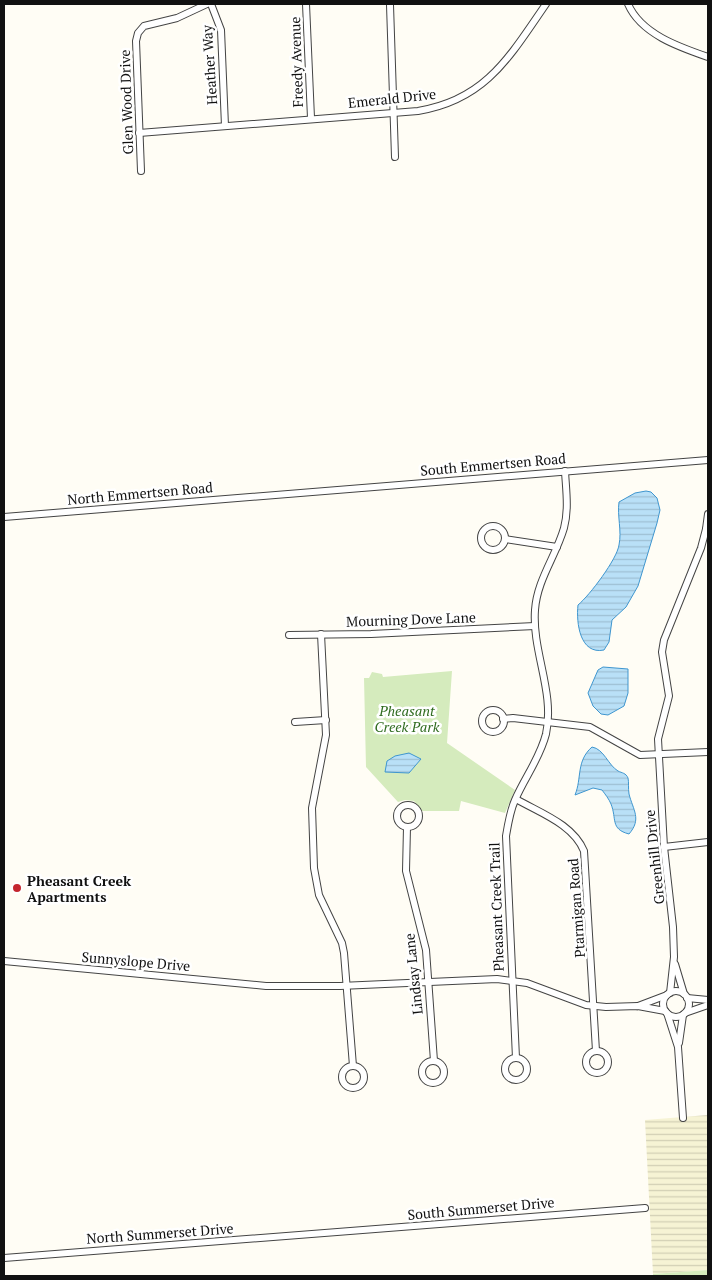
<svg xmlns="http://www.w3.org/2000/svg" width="712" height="1280" font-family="'PT Serif',serif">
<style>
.farmland{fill:url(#farmland-rules)}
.park{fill:#d5ebbd}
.water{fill:url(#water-rules);stroke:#3f96cf}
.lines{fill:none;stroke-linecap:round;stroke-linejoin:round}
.minor-casing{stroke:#444;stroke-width:8}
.minor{stroke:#fff;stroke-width:6}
.poi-dot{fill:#c4262e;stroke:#fff;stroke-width:2}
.labels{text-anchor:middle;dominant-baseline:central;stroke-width:5;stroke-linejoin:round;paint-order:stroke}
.street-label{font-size:14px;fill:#111;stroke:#fff}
.park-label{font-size:14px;font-style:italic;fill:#2f6b1f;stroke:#fff}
.poi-label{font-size:14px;font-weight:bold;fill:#111;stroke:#fff;text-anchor:start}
</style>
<defs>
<pattern id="farmland-rules" width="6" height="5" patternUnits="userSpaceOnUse" patternTransform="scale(1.25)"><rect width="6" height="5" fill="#f6f3d4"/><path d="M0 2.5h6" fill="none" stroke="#d2cfb5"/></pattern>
<pattern id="water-rules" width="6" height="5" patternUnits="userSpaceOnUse" patternTransform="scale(1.25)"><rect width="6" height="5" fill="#b9e0f7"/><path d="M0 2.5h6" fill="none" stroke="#9ebfd3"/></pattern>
</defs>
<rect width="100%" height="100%" fill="#fffdf5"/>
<polygon class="farmland" points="708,1115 708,1270 653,1274 645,1120"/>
<g class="park">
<polygon points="452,671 447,743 515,790 505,813 461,801 459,811 422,811 414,801 405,800 398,802 366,767 364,678 369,678 372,672 382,674 383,677"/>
<polygon points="708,1270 708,1276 653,1276 653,1274"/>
</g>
<g class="water">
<path d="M 646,491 L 651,492 L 657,498 L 660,510 L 657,523 L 638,586 L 626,607 L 612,620 L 609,642 L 604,650 C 580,655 576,623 578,605 C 590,595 617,559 619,545 C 622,531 617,516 619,502 L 635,493 Z"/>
<polygon points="603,667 628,669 628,693 624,706 608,715 601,714 593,706 588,693 598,670"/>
<path d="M 592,747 C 604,749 608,765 618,771 C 622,773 626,773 628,778 C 629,782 628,788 629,794 C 633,810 642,819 629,834 C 610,829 617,819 611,804 C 609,799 605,794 602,790 L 593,788 L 575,795 C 582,778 576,761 592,747 Z"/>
<polygon points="409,753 421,759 409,773 385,772 387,761 395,756"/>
</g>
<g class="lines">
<defs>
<g id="minor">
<polyline points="211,4 221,30 225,126"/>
<polyline points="306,4 311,118"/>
<path d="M 628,4 C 641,34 679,47 708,57"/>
<polyline points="390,5 395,157"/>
<path d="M 139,133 L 418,111 C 486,100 510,56 546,4"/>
<polyline points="141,171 136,41 138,33 144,26 177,18 207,4"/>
<polyline points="4,517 708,460"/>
<circle cx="493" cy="538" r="12"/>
<polyline points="706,529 708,514"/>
<polyline points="505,539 557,547"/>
<polyline points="321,634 326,735 312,808 314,868 319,895 342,943 344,953 353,1066"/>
<polyline points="289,635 371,634 535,626"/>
<circle cx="493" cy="721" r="11"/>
<polyline points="503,719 513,718 590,727 640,755 708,752"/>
<polyline points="295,722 326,720"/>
<path d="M 516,799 C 540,813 573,824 584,851 L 596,1051"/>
<circle cx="408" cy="816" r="11"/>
<polyline points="407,827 406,871 426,950 434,1061"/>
<polyline points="664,847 708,842"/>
<polyline points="4,961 266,986 340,986 497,979 527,983 586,1005 606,1007 638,1006 665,1011"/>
<polyline points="675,964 684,994"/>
<circle cx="676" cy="1004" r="13"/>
<polyline points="670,993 674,957 673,927 664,847 658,739 669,696 662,652 664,640 701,548 706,529 708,530"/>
<polyline points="687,998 708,1000"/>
<polyline points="638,1006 667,995"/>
<polyline points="667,1013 678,1047 683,1118"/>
<polyline points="685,1013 708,1005"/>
<polyline points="679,1043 683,1015"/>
<circle cx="597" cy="1062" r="11"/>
<path d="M 516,1058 L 506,836 C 508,824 510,811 515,800 C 525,777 540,758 546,734 C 555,692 532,652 535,610 C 537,580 556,556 564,528 C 569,509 566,490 565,471"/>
<circle cx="516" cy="1069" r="11"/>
<circle cx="433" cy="1072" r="11"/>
<circle cx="353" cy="1077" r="11"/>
<polyline points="4,1258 645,1208"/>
</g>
</defs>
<use href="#minor" class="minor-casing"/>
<use href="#minor" class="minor"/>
</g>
<circle class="poi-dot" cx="17" cy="888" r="5"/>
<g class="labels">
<g class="street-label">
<text transform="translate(296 62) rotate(-92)">Freedy Avenue</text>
<text transform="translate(209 65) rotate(-94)">Heather Way</text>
<text transform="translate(392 98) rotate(-6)">Emerald Drive</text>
<text transform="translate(126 102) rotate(-92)">Glen Wood Drive</text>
<text transform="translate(493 464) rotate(-5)">South Emmertsen Road</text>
<text transform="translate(140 493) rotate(-5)">North Emmertsen Road</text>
<text transform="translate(411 619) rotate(-2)">Mourning Dove Lane</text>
<text transform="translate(654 857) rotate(-96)">Greenhill Drive</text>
<text transform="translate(496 907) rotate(-92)">Pheasant Creek Trail</text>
<text transform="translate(576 908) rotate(-94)">Ptarmigan Road</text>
<text transform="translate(136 961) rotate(5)">Sunnyslope Drive</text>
<text transform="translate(413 974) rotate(-96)">Lindsay Lane</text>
<text transform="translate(481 1208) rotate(-5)">South Summerset Drive</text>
<text transform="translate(160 1233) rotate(-4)">North Summerset Drive</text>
</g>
<g class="park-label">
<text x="407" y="710">Pheasant<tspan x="407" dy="16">Creek Park</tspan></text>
</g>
<g class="poi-label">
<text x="27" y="880">Pheasant Creek<tspan x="27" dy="16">Apartments</tspan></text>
</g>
</g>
<rect width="712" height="1280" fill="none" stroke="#111111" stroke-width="10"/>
</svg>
